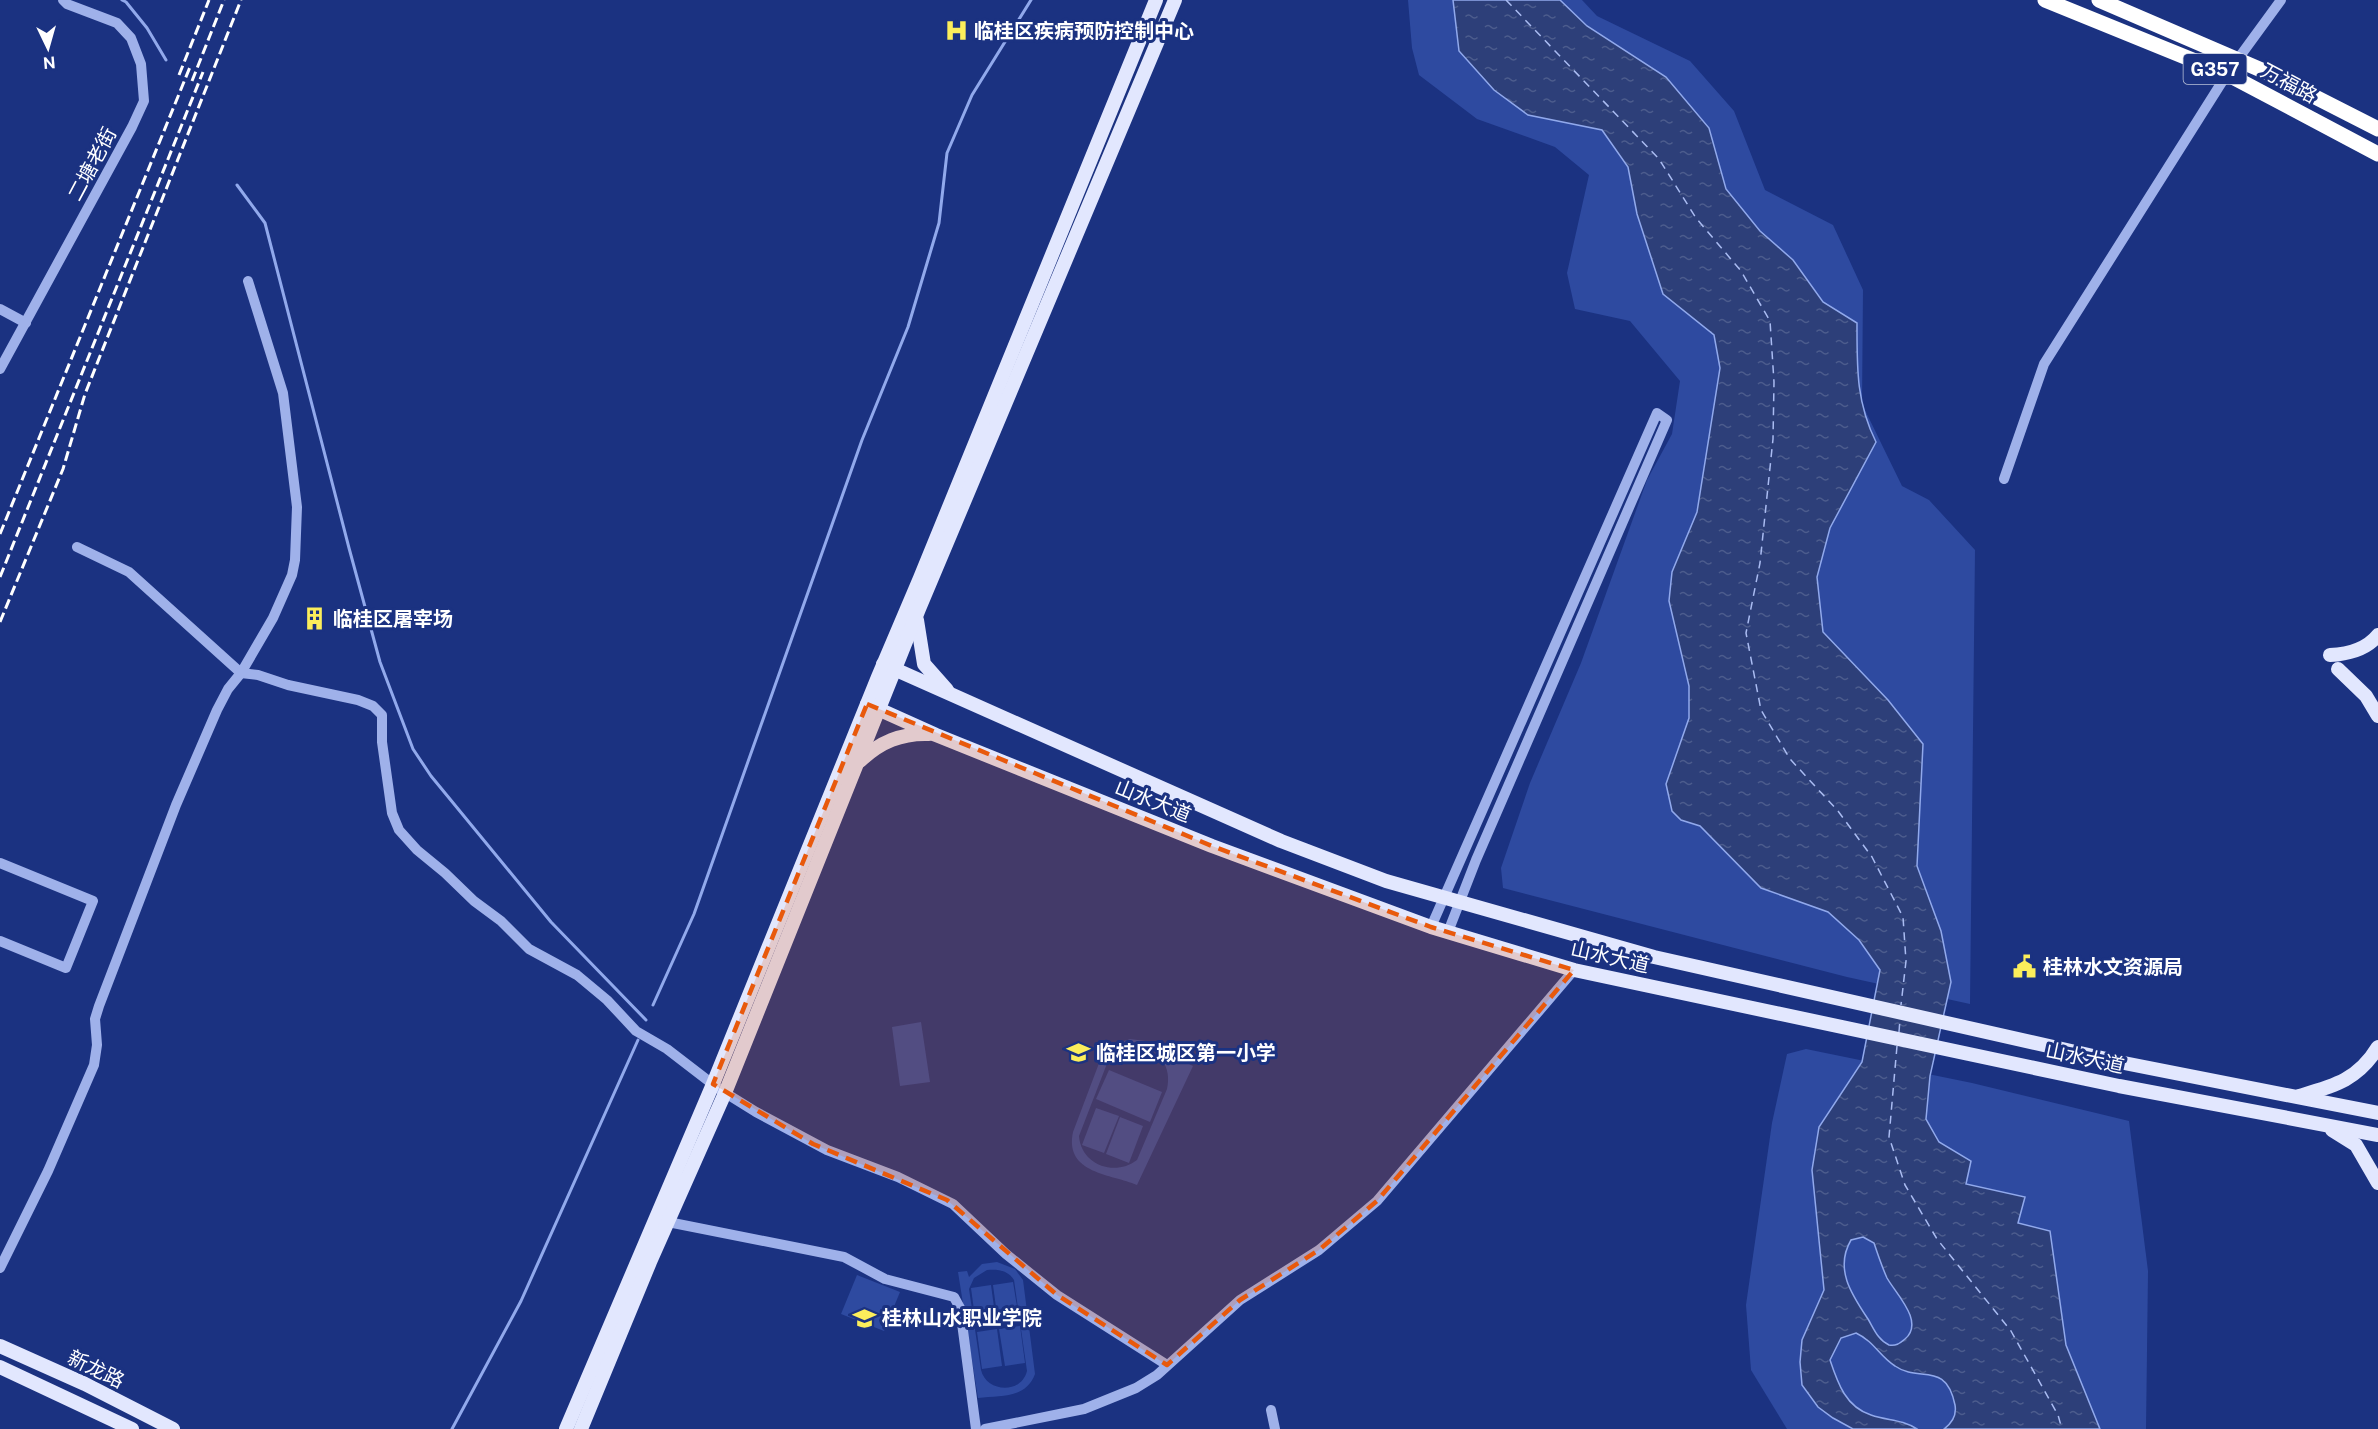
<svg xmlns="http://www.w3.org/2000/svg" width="2378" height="1429" font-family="'Public Sans','Noto Sans SC',sans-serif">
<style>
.green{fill:#2e4aa0;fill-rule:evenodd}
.water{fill:url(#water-ripples);stroke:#91a9ec;stroke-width:1.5;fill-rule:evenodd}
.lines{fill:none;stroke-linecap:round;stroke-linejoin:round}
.stream{stroke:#91a9ec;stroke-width:3}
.ferry{stroke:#aabcf2;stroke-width:1.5;stroke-dasharray:8 6;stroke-linecap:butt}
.minor{stroke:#9fb1ea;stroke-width:10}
.major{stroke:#e2e7fe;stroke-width:14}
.highway{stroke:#fff;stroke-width:15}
.rail{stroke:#fff;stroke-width:3;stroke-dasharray:10 4.5;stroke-linecap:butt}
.marked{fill:#e8590c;fill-opacity:0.2;stroke:#e8590c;stroke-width:4.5;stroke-dasharray:12 8;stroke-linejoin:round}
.labels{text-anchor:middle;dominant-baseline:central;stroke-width:6;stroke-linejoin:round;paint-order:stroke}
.shield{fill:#1b3281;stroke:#bbc2d9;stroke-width:1.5}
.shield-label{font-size:18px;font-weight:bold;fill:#fff}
.poi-label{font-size:20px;font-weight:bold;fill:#fff;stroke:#1b3281;text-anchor:start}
.street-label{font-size:20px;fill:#fff;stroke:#1b3281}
</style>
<defs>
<pattern id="water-ripples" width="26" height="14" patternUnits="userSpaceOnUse" patternTransform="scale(1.5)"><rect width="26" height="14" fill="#2d3f79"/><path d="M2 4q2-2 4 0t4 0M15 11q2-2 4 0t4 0" fill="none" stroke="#4c5c8d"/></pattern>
</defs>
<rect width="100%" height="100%" fill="#1b3281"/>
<g class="green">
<polygon points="1408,0 1582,0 1597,16 1690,61 1734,111 1765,190 1833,225 1863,290 1862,404 1902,486 1929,500 1975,550 1970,1004 1847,977 1503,888 1501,868 1530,783 1581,663 1647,480 1672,434 1680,381 1630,321 1575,309 1567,273 1589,175 1555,147 1477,119 1419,75 1412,48"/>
<polygon points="921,1022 930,1082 900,1086 892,1027"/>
<path d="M 1130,1039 L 1153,1042 L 1170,1055 L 1193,1066 L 1137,1185 C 1112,1174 1064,1174 1073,1132 L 1101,1058 L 1114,1045 ZM 1140,1046 C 1160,1051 1172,1067 1167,1089 L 1137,1160 C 1115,1177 1081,1165 1079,1136 L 1108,1061 L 1121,1050 Z"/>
<polygon points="1806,1049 1972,1083 2129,1121 2148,1271 2146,1429 1787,1429 1751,1370 1746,1305 1772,1123 1787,1054"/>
<polygon points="1109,1070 1162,1092 1150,1122 1096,1099"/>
<polygon points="1096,1108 1119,1116 1104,1153 1082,1145"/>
<polygon points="1120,1117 1143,1126 1129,1163 1106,1154"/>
<path d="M 997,1262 L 1015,1269 L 1023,1280 L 1035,1374 C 1026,1399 1000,1395 978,1398 L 958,1272 L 967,1271 L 969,1277 L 982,1264 ZM 987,1270 C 997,1269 1008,1270 1014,1280 L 1027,1371 C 1021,1395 986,1392 981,1370 L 969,1289 L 974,1278 Z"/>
<polygon points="857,1275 900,1292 884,1331 841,1314"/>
<polygon points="1013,1282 1019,1319 998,1322 993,1285"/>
<polygon points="991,1285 996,1322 976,1325 971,1288"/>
<polygon points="1020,1326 1025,1363 1005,1366 999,1329"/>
<polygon points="997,1329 1002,1366 982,1369 977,1332"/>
</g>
<path class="water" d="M 1453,0 L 1560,0 L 1587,26 L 1666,77 L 1709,128 L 1726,189 L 1760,231 L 1793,260 L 1823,302 L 1857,323 C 1857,367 1856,402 1876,442 L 1830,528 L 1817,577 L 1823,632 L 1888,700 L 1923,744 L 1917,866 L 1941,931 L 1951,982 L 1930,1076 L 1926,1119 L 1939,1142 L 1971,1161 L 1966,1184 L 2025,1197 L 2018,1223 L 2050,1231 L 2066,1345 L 2100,1429 L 1944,1429 C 1952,1423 1957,1416 1955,1405 C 1946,1360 1919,1383 1895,1366 C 1879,1356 1875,1342 1856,1333 L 1841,1338 L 1830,1360 C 1838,1384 1846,1407 1871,1415 C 1889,1421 1901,1419 1917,1429 L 1853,1429 L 1833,1418 L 1818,1407 L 1802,1385 L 1800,1362 L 1802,1340 L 1824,1290 L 1812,1170 L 1819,1127 L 1862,1062 L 1880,970 L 1859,940 L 1828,912 L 1761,888 L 1700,826 L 1681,820 L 1672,811 L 1666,784 L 1689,718 L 1689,686 L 1669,601 L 1672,572 L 1697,512 L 1720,368 L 1714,335 L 1663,294 L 1637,214 L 1628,167 L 1602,130 L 1528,115 L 1494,90 L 1459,51 ZM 1863,1237 L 1874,1243 C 1878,1255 1882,1267 1887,1278 C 1896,1294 1925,1322 1905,1339 C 1899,1344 1896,1346 1889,1345 C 1878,1340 1874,1329 1868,1319 C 1852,1295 1834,1269 1851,1240 Z"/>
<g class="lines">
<g class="stream">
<polyline points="122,0 126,2 147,28 166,60"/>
<polyline points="237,185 265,223 349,548 380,662 413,749 431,776 551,922 646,1020"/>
<polyline points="653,1005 694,914 862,440 908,327 939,223 947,153 972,95 1031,0"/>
<polyline points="452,1429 521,1301 638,1040"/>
</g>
<g class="ferry">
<polyline points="1506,0 1659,159 1696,218 1741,271 1770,321 1774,382 1773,439 1760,563 1746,633 1761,710 1790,759 1838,811 1872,857 1903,917 1906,961 1901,1005"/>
<polyline points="1899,1032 1900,1019"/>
<polyline points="1897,1046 1889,1137 1905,1185 1937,1239 2011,1331 2058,1415 2062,1429"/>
</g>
<g class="minor">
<polyline points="0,309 26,323"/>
<polyline points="0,369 132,127 144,101 141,64 131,38 117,23 67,4 63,0"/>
<polyline points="2004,479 2044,364 2227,74 2281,0"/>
<polyline points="77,547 129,572 241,673 258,675 288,685 358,700 373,706 382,715 382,742 392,813 399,830 417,850 445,873 474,901 501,921 529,949 577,975 607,1000 636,1031 667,1049 719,1089 756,1112 827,1150 898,1177 953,1204 1006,1254 1057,1295 1167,1365"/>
<polyline points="0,863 93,901 66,968 0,941"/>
<polyline points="1431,927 1657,413 1667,420 1476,860 1448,932"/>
<polyline points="668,1222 844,1257 885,1279 954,1297 960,1308 976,1429"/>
<polyline points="0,1268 48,1171 94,1065 97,1045 95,1019 99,1006 176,805 217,710 228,689 241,673 273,618 292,575 295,560 297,507 283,393 248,281"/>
<polyline points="1271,1410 1275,1429"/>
<polyline points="985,1429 1084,1409 1136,1388 1157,1375 1240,1300 1319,1250 1377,1201 1574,970"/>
</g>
<g class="major">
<polyline points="917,620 924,664 947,690"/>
<path d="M 2330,655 C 2348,654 2366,650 2378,635"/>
<polyline points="883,664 1281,841 1386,881 1654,957 2124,1063 2378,1113"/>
<polyline points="2338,669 2366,696 2378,716"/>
<polyline points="867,704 936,735 1212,846 1431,927 1574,970 2119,1086 2378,1135"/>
<path d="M 860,761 C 880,742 901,733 929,734"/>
<path d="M 2299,1096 C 2334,1086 2358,1080 2378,1047"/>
<polyline points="2332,1130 2356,1145 2378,1183"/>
<polyline points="0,1346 85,1384 173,1429"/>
<polyline points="0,1367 132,1429"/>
<polyline points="566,1429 713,1084 878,677 920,578 1156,0"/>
<polyline points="581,1429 650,1262 725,1093 919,609 1175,0"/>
</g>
<g class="highway">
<polyline points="2045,0 2227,74 2378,154"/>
<polyline points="2099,0 2266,72 2378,129"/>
</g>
<g class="rail">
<polyline points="179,75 209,0"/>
<polyline points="192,81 224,0"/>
<polyline points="0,534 190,67"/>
<polyline points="0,577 203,72"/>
<polyline points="0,622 63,469 85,394 241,0"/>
</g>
</g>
<path class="marked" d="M 867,704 L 1212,846 L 1431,927 L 1574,970 L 1377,1201 L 1319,1250 L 1240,1300 L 1167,1365 L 1057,1295 L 947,1200 L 813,1144 L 713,1084 Z"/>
<defs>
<symbol id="hospital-bare" viewBox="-9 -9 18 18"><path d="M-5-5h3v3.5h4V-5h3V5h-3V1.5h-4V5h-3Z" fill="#fcee5b" stroke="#1b3281" stroke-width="2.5" paint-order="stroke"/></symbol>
<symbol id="building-bare" viewBox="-9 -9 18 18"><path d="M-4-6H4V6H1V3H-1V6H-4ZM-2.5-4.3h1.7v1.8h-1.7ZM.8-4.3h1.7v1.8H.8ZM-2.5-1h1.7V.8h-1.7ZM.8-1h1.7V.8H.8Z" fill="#fcee5b" stroke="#1b3281" stroke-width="2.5" paint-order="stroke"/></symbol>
<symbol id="civic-bare" viewBox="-9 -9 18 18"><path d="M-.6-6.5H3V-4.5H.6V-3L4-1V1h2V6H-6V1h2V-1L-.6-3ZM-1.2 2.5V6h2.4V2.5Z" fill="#fcee5b" stroke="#1b3281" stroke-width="2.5" paint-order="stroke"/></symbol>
<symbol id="school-bare" viewBox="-9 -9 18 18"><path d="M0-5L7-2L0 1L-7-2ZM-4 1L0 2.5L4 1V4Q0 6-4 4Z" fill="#fcee5b" stroke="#1b3281" stroke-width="2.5" paint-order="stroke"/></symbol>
<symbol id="university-bare" viewBox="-9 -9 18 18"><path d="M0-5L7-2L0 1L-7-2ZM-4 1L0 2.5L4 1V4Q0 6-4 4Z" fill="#fcee5b" stroke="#1b3281" stroke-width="2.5" paint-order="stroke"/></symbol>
</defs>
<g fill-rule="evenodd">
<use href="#hospital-bare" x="940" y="14" width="33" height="33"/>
<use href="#building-bare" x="298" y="602" width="33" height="33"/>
<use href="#civic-bare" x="2008" y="950" width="33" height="33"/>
<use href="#school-bare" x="1062" y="1036" width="33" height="33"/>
<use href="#university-bare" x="848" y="1302" width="33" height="33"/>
</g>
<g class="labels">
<rect class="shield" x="2183.5" y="54" width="63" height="30" rx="4.5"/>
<g class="shield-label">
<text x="2215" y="69">G357</text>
</g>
<g class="poi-label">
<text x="974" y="31">临桂区疾病预防控制中心</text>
<text x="333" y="619">临桂区屠宰场</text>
<text x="2043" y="967">桂林水文资源局</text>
<text x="1096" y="1053">临桂区城区第一小学</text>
<text x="882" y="1318">桂林山水职业学院</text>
</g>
<g class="street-label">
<text transform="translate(2289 83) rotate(28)">万福路</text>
<text transform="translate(92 164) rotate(-62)">二塘老街</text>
<text transform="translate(1153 801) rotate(22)">山水大道</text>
<text transform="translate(1610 957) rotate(13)">山水大道</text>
<text transform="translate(2085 1058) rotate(12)">山水大道</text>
<text transform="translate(96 1369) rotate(26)">新龙路</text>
</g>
</g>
<g transform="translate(48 48) rotate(175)" stroke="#1b3281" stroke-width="4.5" paint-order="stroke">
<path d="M0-4.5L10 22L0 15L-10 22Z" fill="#ffffff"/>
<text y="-9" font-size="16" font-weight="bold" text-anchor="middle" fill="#ffffff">N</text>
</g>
</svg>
